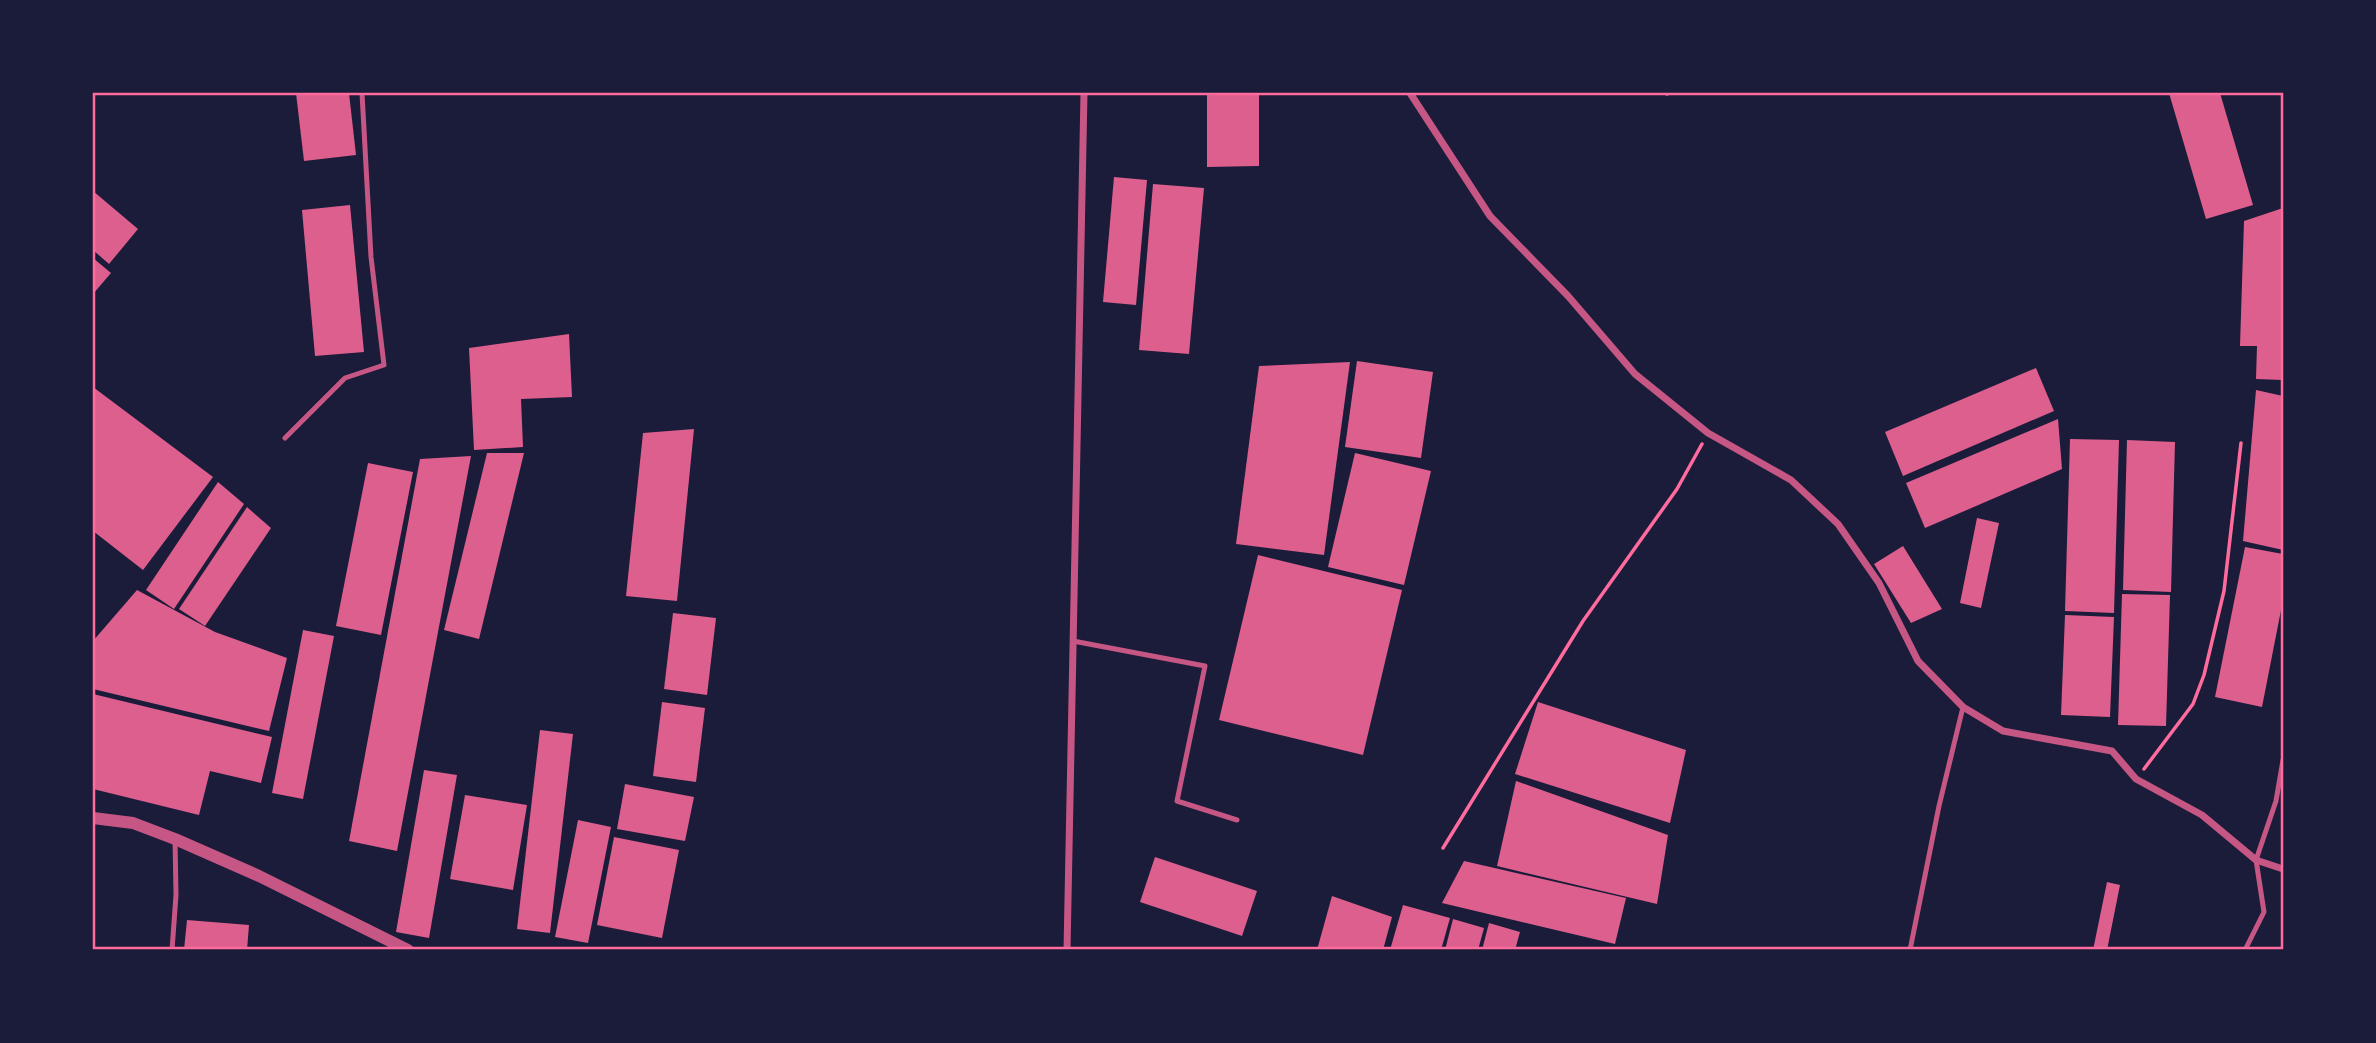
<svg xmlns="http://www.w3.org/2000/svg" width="2376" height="1043" font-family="Jost,sans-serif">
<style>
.building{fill:#dd5f8e}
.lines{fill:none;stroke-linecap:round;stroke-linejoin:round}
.path{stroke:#ff6b9d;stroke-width:3.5}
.service{stroke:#c65784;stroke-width:5}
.minor{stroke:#c65784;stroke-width:7}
.tertiary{stroke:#c65784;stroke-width:12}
.neatline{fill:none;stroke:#ff6b9d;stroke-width:2.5}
</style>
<rect width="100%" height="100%" fill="#1b1b3a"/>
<g class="building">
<polygon points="296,93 349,93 356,155 304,161"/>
<polygon points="1207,93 1259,93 1259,166 1207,167"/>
<polygon points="2169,93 2220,93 2253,205 2206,219"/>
<polygon points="1114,177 1147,180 1136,305 1103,302"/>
<polygon points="1153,184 1204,188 1189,354 1139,350"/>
<polygon points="93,191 138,229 109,264 93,250"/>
<polygon points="350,205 364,352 315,356 302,210"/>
<polygon points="2283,208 2283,380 2256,379 2257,346 2240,346 2244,221"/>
<polygon points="93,258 111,273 93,294"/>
<polygon points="569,334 572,397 521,399 523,447 474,450 469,348"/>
<polygon points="1357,361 1433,372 1421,458 1345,447"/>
<polygon points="1350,362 1324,555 1236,544 1259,366"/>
<polygon points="2036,368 2054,411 1903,476 1885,432"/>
<polygon points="93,387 213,477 143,570 93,531"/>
<polygon points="2256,390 2283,396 2283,550 2243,541"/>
<polygon points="2058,419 2062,469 1925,528 1906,483"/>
<polygon points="694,429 677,601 626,596 643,433"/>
<polygon points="2070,439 2119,440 2114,613 2065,611"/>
<polygon points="2127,440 2175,442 2171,592 2123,590"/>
<polygon points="487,453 524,453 479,639 444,630"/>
<polygon points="1355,453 1431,471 1404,585 1328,567"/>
<polygon points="471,456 397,851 349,841 420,459"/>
<polygon points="368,463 413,472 381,635 336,626"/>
<polygon points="218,482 244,504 174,609 146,590"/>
<polygon points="247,507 271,528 205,626 179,609"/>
<polygon points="1977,518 1999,523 1981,608 1960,603"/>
<polygon points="1903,546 1942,609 1911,623 1874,564"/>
<polygon points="2245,547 2283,554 2283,600 2262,707 2215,697"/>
<polygon points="1258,555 1402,590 1363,755 1219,720"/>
<polygon points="137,590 215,632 287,658 269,731 93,689 93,641"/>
<polygon points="2122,594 2170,595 2166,726 2118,725"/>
<polygon points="673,613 716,618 707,695 664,689"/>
<polygon points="2065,615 2114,617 2110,717 2061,715"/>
<polygon points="303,630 334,636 303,799 272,793"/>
<polygon points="93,694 272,737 261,783 210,771 199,815 93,789"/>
<polygon points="662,702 705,708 696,782 653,776"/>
<polygon points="1538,702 1686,750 1670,823 1515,774"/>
<polygon points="540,730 573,734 550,933 517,929"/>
<polygon points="424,770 457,775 429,938 396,932"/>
<polygon points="1516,781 1668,835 1657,904 1497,866"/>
<polygon points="625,784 694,797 685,841 617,829"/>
<polygon points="465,795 527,805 513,890 450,879"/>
<polygon points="578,820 611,827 588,943 555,937"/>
<polygon points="614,837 679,850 662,938 597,925"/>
<polygon points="1155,857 1257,891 1242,936 1140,902"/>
<polygon points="1464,861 1626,898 1615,944 1442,903"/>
<polygon points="2107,882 2120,885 2107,950 2093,950"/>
<polygon points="1332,896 1392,917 1383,950 1317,950"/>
<polygon points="1403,905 1450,918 1441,950 1390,950"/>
<polygon points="1453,919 1484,928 1478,950 1445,950"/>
<polygon points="187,920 249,925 247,950 184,950"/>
<polygon points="1489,923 1520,932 1515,950 1482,950"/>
</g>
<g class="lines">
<g class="path">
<polyline points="1666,93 1667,94"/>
<polyline points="2144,769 2193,704 2204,675 2224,591 2241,443"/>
<polyline points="1443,848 1583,621 1677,489 1702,444"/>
</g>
<g class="service">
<polyline points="285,438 345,378 384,365 371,257 362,93"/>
<polyline points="1073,641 1205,666 1177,801 1237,820"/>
<polyline points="172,950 176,895 175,839"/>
<polyline points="1910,950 1939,806 1963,707"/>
<polyline points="2245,950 2264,912 2256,860 2276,801 2283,760"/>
</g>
<g class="minor">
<polyline points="1410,93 1490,216 1568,296 1635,374 1708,433 1791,480 1838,524 1879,583 1918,661 1963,707 2003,731 2112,751 2136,779 2202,815 2256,860 2283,869"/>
<polyline points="1067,950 1084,93"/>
</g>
<polyline class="tertiary" points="93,818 133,823 175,839 259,876 408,950"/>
</g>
<rect width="2376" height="1043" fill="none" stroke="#1b1b3a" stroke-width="189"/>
<rect x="94" y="94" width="2188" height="854" class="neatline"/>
</svg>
